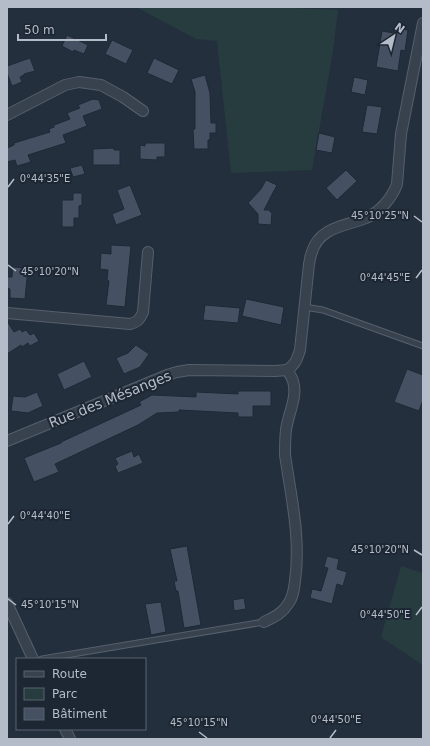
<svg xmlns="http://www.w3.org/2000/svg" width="430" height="746" font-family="'DejaVu Sans',sans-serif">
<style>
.green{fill:#263c3f}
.building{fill:#455162;stroke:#1f2835}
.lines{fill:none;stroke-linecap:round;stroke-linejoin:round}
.lane-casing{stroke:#565f6c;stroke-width:7}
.street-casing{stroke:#565f6c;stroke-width:12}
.lane{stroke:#38414e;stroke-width:5}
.street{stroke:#38414e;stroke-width:10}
.ticks{fill:none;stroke:#b4bcc9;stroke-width:1.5}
.labels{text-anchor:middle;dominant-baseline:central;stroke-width:4;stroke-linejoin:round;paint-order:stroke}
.street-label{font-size:14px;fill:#b4bcc9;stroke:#1d2633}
.ticks-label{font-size:10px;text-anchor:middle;fill:#b4bcc9;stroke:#1d2633;stroke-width:4;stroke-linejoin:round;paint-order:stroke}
</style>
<rect width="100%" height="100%" fill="#242f3e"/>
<g class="green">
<polygon points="136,7 269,7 338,10 332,57 312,170 231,173 217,41 196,39"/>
<polygon points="401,566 423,573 423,665 381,637"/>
</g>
<g class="building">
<polygon points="395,28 408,30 405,51 401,50 398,71 376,67 382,31 394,33"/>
<polygon points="67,35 88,45 84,54 74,50 73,52 62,46"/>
<polygon points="112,40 133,50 126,64 105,54"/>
<polygon points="30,58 35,71 24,74 24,75 20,77 22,82 12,86 7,73 7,66"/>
<polygon points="154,58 179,70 172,84 147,73"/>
<polygon points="205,75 210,93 211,123 216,123 216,133 210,133 210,140 208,140 208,149 194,149 193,129 195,129 195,92 191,79"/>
<polygon points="354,77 368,80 365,95 351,92"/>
<polygon points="93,99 99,100 102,109 83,116 87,126 63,135 66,143 28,155 31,162 17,166 15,160 7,162 7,148 14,145 14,143 50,132 49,129 54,127 54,125 70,119 67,113 80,108 78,105"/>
<polygon points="367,105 382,107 377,134 362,132"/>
<polygon points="319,133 335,137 332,153 316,150"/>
<polygon points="145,143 165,143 165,157 157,157 157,160 140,159 140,145 145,146"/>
<polygon points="114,148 114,150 120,150 120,165 93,165 93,149"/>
<polygon points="82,165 85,174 73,177 70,168"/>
<polygon points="346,170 357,181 337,200 326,188"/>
<polygon points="266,180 277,185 264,210 270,210 270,212 272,212 271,225 258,224 258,214 248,203 261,189"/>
<polygon points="130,185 142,215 116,225 112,214 124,209 117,190"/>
<polygon points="73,193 82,193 82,205 79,206 79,218 74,218 74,227 62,227 62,200 73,200"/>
<polygon points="111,245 131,246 125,307 106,305 109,281 107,280 108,270 100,269 101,253 111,254"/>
<polygon points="13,267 28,268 25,299 10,298 10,289 7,288 7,277 12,277"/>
<polygon points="246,299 284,307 281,325 242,316"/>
<polygon points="205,305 240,308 238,323 203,320"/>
<polygon points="7,321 14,332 20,329 22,332 26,330 30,335 34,333 39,341 30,346 28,343 22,347 21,345 7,354"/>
<polygon points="136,345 149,354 140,367 124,374 116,358 128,353"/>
<polygon points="84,361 92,377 64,390 57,374"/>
<polygon points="407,369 423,375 423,400 419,411 394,402"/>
<polygon points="238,391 271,391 271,406 253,406 253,417 238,417 238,413 179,410 179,412 157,413 138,425 55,464 59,472 34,482 24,458 61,443 61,442 141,405 139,402 152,395 196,397 196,392 238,394"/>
<polygon points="37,392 43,406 28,413 11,411 13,396 25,397"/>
<polygon points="132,451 134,457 139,454 143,463 118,473 115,466 118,464 115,458"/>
<polygon points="187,546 201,625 184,628 178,591 176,591 174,581 177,581 170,549"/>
<polygon points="327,556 339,559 337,569 347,572 343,586 337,584 332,604 310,598 312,589 321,591 328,568 324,567"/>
<polygon points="244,598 246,609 234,611 233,600"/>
<polygon points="161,602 166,632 151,635 145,604"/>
</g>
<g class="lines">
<defs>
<g id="lane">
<polyline points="304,307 323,310 423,346"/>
<polyline points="42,659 264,622"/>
</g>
<g id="street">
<polyline points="7,115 65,85 79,82 101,85 123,97 143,111"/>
<path d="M 7,313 L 130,324 C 138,322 140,319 143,312 L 148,252"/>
<path d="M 287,370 C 296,364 297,359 300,350 L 309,264 C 310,260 310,256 312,252 C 319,227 346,226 366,218 C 380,212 392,198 397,184 L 401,134 L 423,23"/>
<polyline points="7,441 167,375 177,372 189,370 275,371 287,370"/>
<polyline points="7,603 33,659"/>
<path d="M 264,622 C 274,617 282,614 288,604 C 293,598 294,589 295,581 C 301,539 291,496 285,455 C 285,447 285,438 286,430 C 288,414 298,397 293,381 C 292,377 289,373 287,370"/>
<polyline points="65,729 70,739"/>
</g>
</defs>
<use href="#lane" class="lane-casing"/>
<use href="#street" class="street-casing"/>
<use href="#lane" class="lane"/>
<use href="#street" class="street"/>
</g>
<path class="ticks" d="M 8,187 L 14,179M 414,216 L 422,222M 8,265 L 16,271M 416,278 L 422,270M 8,524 L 14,516M 414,550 L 422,555M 8,599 L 16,605M 416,615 L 422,607M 199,732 L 207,738M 330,738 L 336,730"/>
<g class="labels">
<g class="street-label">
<text transform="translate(110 399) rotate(-22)">Rue des Mésanges</text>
</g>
</g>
<g class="ticks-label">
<text x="45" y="182">0°44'35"E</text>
<text x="380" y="219">45°10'25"N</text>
<text x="50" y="275">45°10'20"N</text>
<text x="385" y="281">0°44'45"E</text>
<text x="45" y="519">0°44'40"E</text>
<text x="380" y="553">45°10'20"N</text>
<text x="50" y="608">45°10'15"N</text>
<text x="385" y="618">0°44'50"E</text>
<text x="336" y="723">0°44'50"E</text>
<text x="199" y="726">45°10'15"N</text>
</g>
<rect width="430" height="746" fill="none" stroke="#b4bcc9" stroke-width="16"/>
<rect x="16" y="658" width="130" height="72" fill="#1d2633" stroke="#59626f"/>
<rect x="24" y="671" width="20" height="6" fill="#38414e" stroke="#59626f"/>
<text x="52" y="678" font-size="12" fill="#b4bcc9">Route</text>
<rect x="24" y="688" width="20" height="12" fill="#263c3f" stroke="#59626f"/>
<text x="52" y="698" font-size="12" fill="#b4bcc9">Parc</text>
<rect x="24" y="708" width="20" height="12" fill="#455162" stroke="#59626f"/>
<text x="52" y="718" font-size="12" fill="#b4bcc9">Bâtiment</text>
<g transform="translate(394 36) rotate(35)" stroke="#1d2633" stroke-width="3" paint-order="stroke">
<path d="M0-3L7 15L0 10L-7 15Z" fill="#b4bcc9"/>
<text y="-6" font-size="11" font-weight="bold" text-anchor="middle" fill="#b4bcc9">N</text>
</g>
<path d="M18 34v6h88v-6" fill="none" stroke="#b4bcc9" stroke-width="2"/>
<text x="24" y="34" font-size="12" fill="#b4bcc9" stroke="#1d2633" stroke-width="3" paint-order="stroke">50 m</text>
</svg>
